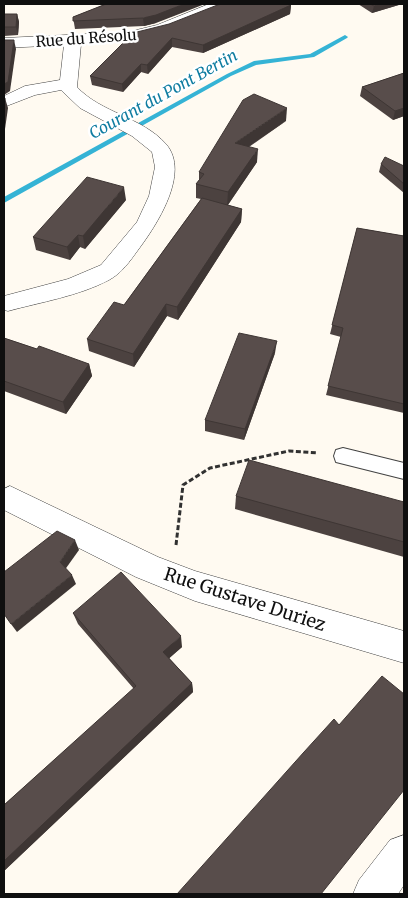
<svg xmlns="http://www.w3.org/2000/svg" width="408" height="898" font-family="Merriweather,serif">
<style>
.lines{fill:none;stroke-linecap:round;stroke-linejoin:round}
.stream{fill:#35b3d5;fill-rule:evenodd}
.lane-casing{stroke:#424242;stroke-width:2}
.street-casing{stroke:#424242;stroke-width:1}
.path{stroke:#313131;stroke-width:3;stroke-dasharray:5 2.5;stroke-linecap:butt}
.lane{fill:#fff;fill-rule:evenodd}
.street{fill:#fff;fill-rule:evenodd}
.wall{fill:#4c4240}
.shaded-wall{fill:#3e3634}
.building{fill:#584d4b;stroke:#3e3634}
.labels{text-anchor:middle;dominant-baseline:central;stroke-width:5;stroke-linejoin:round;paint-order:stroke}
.far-street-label{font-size:15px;fill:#0f0f0f;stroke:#fff}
.far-water-label{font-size:16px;font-style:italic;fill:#107da1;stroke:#fff}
.street-label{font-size:18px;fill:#0f0f0f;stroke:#fff}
</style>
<rect width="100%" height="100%" fill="#fffaf1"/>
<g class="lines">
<polygon class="stream" points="345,35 348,37 347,38 314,57 256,65 231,76 4,203 4,197 227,74 254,61 310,54"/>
<defs>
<polygon id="lane" points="343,448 404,463 404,479 336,462 334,456 336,450"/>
<g id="street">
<path d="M 209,4 L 230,4 L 227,7 L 169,31 L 134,40 L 81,44 L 77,87 C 101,113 142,117 166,144 C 191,173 156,226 138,250 C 130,261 122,273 109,280 C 79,296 41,302 8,311 L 4,310 L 4,296 L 68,279 L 101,265 L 137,222 L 149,196 L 155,167 L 152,152 L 132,136 L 80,108 L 61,90 L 35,95 L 4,107 L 4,96 L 25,86 L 60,80 L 64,45 L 4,48 L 4,38 L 128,32 L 157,25 Z"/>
<polygon points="10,486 158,557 195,571 404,631 404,663 195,601 136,577 4,510 4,489"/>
<polygon points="404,835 404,885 398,894 353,894 359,880 390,840"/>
</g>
</defs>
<use href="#lane" class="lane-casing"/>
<use href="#street" class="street-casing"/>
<polyline class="path" points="176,545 183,485 210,468 289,451 318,453"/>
<use href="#lane" class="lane"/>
<use href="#street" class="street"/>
</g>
<g class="wall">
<polygon points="106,4 156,23 144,26 75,29 73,17"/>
<polygon points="358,4 402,4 372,13"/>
<polygon points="291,5 290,14 203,53 172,47 148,74 141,72 123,92 92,85 90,76 169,24"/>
<polygon points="4,14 17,14 19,22 18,35 4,36"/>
<polygon points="404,73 404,116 393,120 360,96 362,87"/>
<polygon points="286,121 249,147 257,162 228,205 242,209 241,222 178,320 167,316 134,367 89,351 87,339 124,305 201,199 196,198 196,184 199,180 199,172"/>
<polygon points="381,164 404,166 404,193 379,172"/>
<polygon points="126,200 85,249 80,247 70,260 36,250 33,237"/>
<polygon points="357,228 404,236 404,413 326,395 341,337 330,334"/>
<polygon points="4,338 37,349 89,364 92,376 66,414 4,391"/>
<polygon points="275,353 244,440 205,431 205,420"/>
<polygon points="236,496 404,502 404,557 235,509"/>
<polygon points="73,613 182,647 169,658 192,683 193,692 4,871 4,805 134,689 78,624"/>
</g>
<g class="shaded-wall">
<polygon points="184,4 205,4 156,23 144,26 143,18"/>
<polygon points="381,4 402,4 372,13 374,6"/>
<polygon points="291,5 290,14 203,53 203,45"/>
<polygon points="17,14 19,22 18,35 16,27"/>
<polygon points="172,38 172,47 148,74 147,65"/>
<polygon points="14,40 16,49 10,91 4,95 4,84"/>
<polygon points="141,64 141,72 123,92 122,84"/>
<polygon points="5,98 8,108 4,136 4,110"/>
<polygon points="287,108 286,121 234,156 235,143"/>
<polygon points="404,108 404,116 393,120 395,111"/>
<polygon points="258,149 257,162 227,206 228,192"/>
<polygon points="124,187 126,200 85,249 83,236"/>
<polygon points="242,209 241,222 178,320 177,307"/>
<polygon points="78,235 80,247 70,260 67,247"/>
<polygon points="166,304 167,316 134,367 133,354"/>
<polygon points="277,341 275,353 244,440 245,429"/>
<polygon points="89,364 92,376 66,414 63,402"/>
<polygon points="75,540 79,550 64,571 60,562"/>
<polygon points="72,575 76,584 17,632 11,624"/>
<polygon points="181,636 182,647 165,662 163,652"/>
<polygon points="192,683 193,692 4,871 4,861"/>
</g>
<g class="building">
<polygon points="106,4 184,4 156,15 143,18 73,21 73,17"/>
<polygon points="220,4 287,4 291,5 203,45 172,38 147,65 141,64 122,84 90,76 133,33 169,24"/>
<polygon points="370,4 381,4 374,6"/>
<polygon points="4,14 17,14 16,27 4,27"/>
<polygon points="4,40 14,40 8,82 4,84"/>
<polygon points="404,73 404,108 395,111 362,87"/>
<polygon points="254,94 287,108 235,143 258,149 228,192 196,184 204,174 199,172 243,100"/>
<polygon points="4,98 5,98 4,110"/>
<polygon points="385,157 404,166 404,184 381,164"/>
<polygon points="87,177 124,187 83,236 78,235 67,247 33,237"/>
<polygon points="202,198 242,209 177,307 166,304 133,354 87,339 114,302 124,305"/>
<polygon points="357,228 404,236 404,404 328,386 343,328 332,325"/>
<polygon points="239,333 277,341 245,429 205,420"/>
<polygon points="4,338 37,349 39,346 89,364 63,402 4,381"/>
<polygon points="249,460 404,502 404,542 236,496"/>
<polygon points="57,531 75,540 60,562 72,575 11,624 4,614 4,572"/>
<polygon points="121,572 181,636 163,652 192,683 4,861 4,805 136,686 73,613"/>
<polygon points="382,676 404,694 404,790 321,894 177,894 304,752 334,719 339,725"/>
</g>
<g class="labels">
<g class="far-street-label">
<text transform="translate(86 38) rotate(-4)">Rue du Résolu</text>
</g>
<g class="far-water-label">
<text transform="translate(163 94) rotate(-29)">Courant du Pont Bertin</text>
</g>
<g class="street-label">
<text transform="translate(245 599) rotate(18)">Rue Gustave Duriez</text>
</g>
</g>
<rect width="408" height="898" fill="none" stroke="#0f0f0f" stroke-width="10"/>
</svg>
